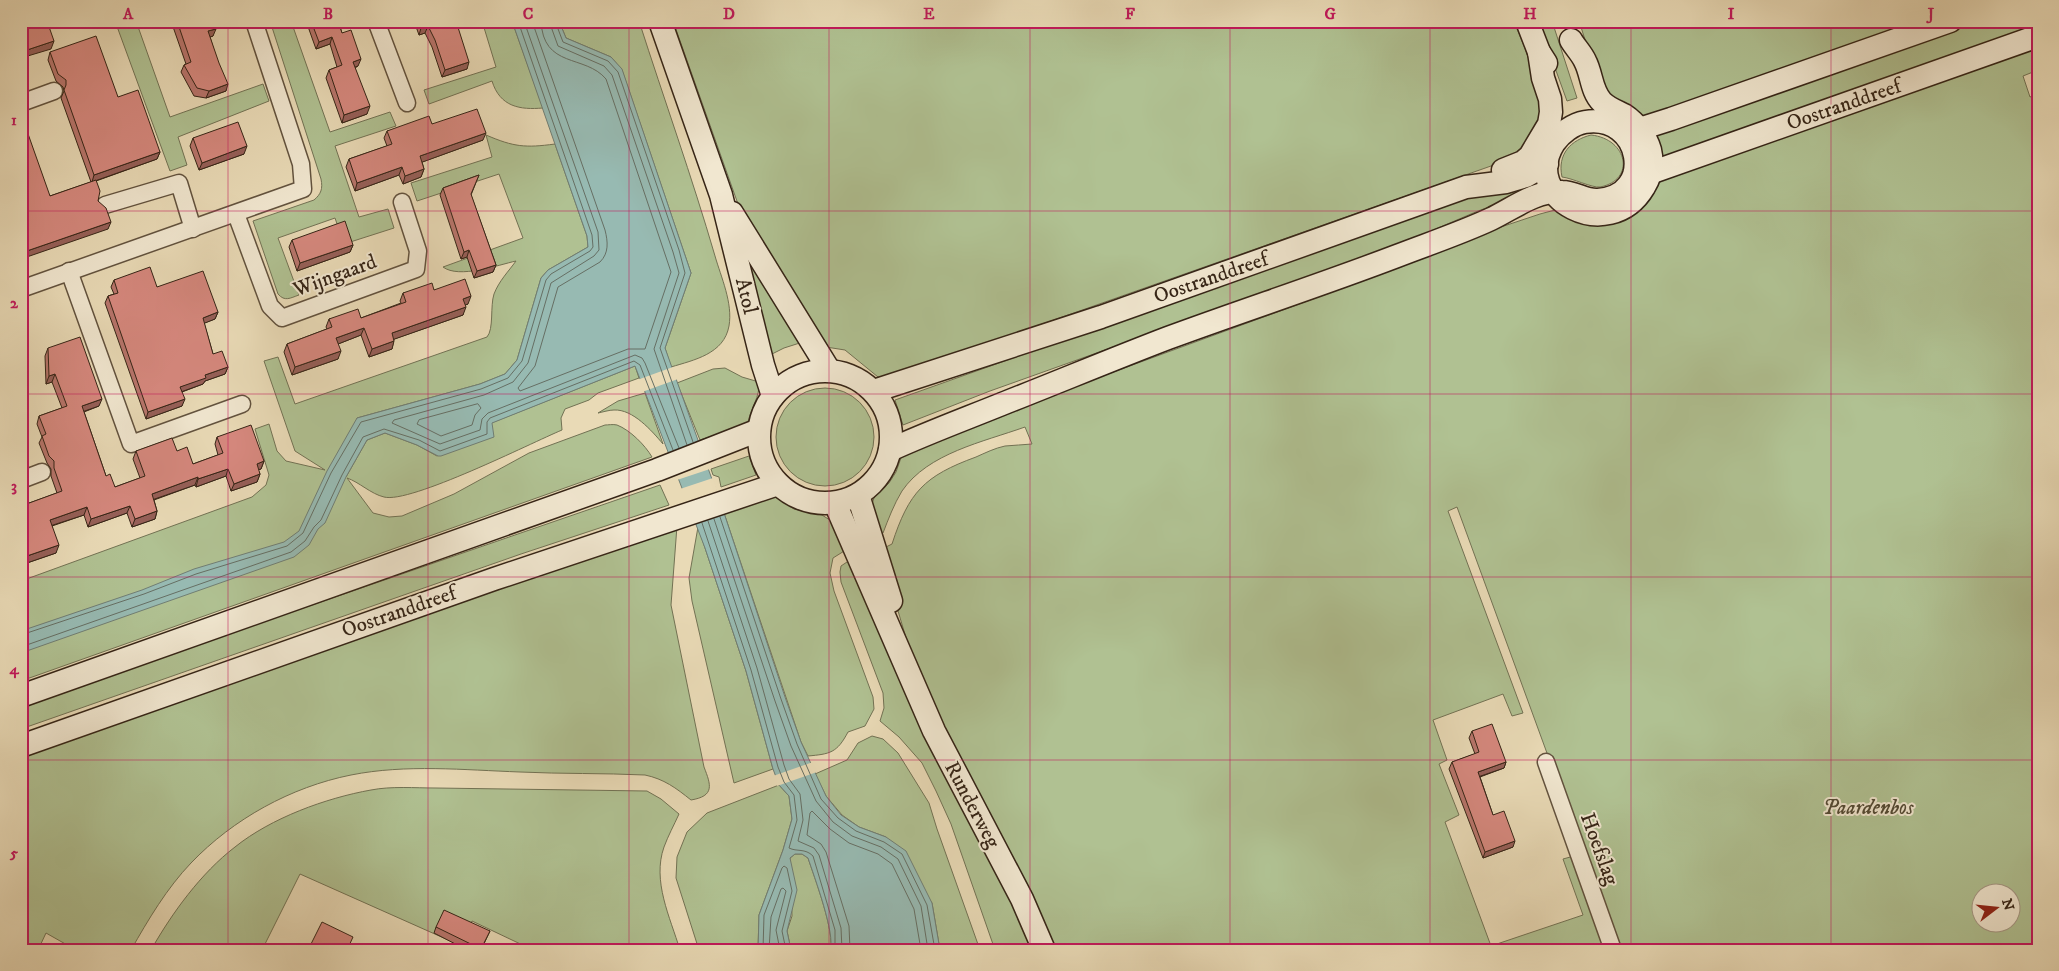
<svg xmlns="http://www.w3.org/2000/svg" width="2059" height="971" font-family="'IM FELL DW Pica',serif">
<style>
.green{fill:#b0c192;stroke:#727254;fill-rule:evenodd}
.water{fill:#97bab2;stroke:#707e74}
.pier{fill:#e9dab6}
.lines{fill:none;stroke-linecap:round;stroke-linejoin:round}
.shore{stroke:#666f64;stroke-width:1}
.street-casing{stroke:#62523e;stroke-width:19}
.secondary-casing{stroke:#352416;stroke-width:25}
.street{stroke:#f1e7d0;stroke-width:16}
.secondary{stroke:#f1e7d0;stroke-width:22}
.wall{fill:#b8756c;stroke:#352416}
.shaded-wall{fill:#965f58;stroke:#352416}
.building{fill:#d6887e;stroke:#352416}
.grid{fill:none;stroke:#c2185b;stroke-width:1;stroke-opacity:0.55}
.labels{text-anchor:middle;dominant-baseline:central;stroke-width:4;stroke-linejoin:round;paint-order:stroke}
.street-label{font-size:21px;fill:#352416;stroke:#f1e7d0}
.park-label{font-size:21px;font-style:italic;fill:#544b35;stroke:#f1e7d0}
.neatline{fill:none;stroke:#c2185b;stroke-width:2}
.grid-label{font-size:16px;text-anchor:middle;font-weight:bold;fill:#c2185b}
</style>
<rect width="100%" height="100%" fill="#e9dab6"/>
<filter id="stains"><feTurbulence type="fractalNoise" baseFrequency=".004" numOctaves="4"/><feColorMatrix values="0 0 0 0 .2 0 0 0 0 .09 0 0 0 0 .02 0 0 0 .5 -.17"/></filter>
<radialGradient id="worn" r=".72"><stop offset=".6" stop-color="#630" stop-opacity="0"/><stop offset="1" stop-color="#630" stop-opacity=".3"/></radialGradient>
<g class="green">
<polygon points="115,21 136,21 170,117 263,84 269,101 178,137 187,165 170,171"/>
<path d="M 270,21 L 291,21 L 330,132 L 390,112 L 396,126 L 335,146 L 359,217 L 388,209 L 394,228 L 344,244 L 335,218 L 278,238 L 299,295 C 290,298 285,302 278,294 L 253,221 L 314,200 C 321,194 323,189 321,179 Z"/>
<path d="M 482,21 L 512,21 L 543,108 C 520,110 500,107 492,81 L 429,104 L 424,90 L 496,67 Z"/>
<path d="M 559,21 L 639,21 C 664,99 692,177 715,256 C 721,277 733,303 729,326 C 724,354 694,360 671,367 L 665,348 L 691,273 L 622,70 L 611,57 L 566,38 Z"/>
<path d="M 673,21 L 1514,21 C 1526,54 1558,113 1530,143 C 1524,150 1515,155 1508,160 L 895,376 L 878,377 L 845,350 L 826,347 L 738,204 Z"/>
<polygon points="1538,21 1552,21 1577,98 1567,101"/>
<polygon points="1579,21 1932,21 1659,117 1641,116 1626,109 1600,86"/>
<polygon points="1963,21 2038,21 2038,30 1662,161 1655,130"/>
<path d="M 2038,41 L 2038,70 L 2023,76 L 2030,97 L 2038,94 L 2038,950 L 1619,950 L 1457,507 L 1448,511 L 1523,713 L 1512,716 L 1503,694 L 1433,720 L 1447,760 L 1439,764 L 1459,815 L 1445,822 L 1491,946 L 1583,915 L 1563,859 L 1574,856 L 1608,950 L 1053,950 L 971,789 L 909,648 L 880,550 L 892,544 C 909,492 924,476 976,457 C 985,453 995,448 1005,446 C 1014,445 1023,445 1032,444 L 1025,427 C 983,442 928,453 902,491 C 894,504 888,520 883,533 L 876,537 L 870,510 L 874,498 L 889,483 L 896,472 L 902,455 L 1034,401 L 1351,285 L 1501,227 L 1540,214 L 1555,210 L 1566,213 L 1662,176 ZM 1982,894 L 2012,894 L 2012,924 L 1982,924 Z"/>
<path d="M 486,135 C 514,147 525,148 555,144 L 587,236 L 588,247 L 548,270 L 541,278 L 517,360 L 505,374 L 480,384 L 357,418 L 346,477 L 367,440 L 385,433 L 417,445 L 437,456 L 491,423 L 635,366 L 639,378 L 598,393 L 589,400 L 565,409 L 561,418 L 562,430 C 531,443 410,504 384,497 C 371,494 359,482 347,478 L 373,513 L 389,517 L 402,516 L 454,494 L 529,453 L 605,425 C 608,425 613,424 617,425 C 630,430 645,445 652,457 L 21,681 L 21,581 L 252,497 L 266,485 L 269,475 L 255,429 L 269,424 L 277,451 L 286,461 L 325,470 L 295,451 L 264,361 L 278,357 L 295,404 L 487,337 C 494,329 490,306 494,294 C 499,281 508,272 516,261 C 498,265 459,279 443,267 L 523,238 L 499,174 L 417,201 L 411,183 L 492,157 Z"/>
<path d="M 1591,135 C 1628,139 1636,180 1600,187 C 1592,188 1572,178 1562,177 C 1557,154 1571,140 1591,135 Z"/>
<polygon points="1535,179 1539,189 1478,211 1391,248 990,391 903,425 895,400 1448,203"/>
<polygon points="749,257 806,341 784,348 768,356 744,260"/>
<path d="M 725,368 L 742,377 L 759,382 C 760,397 751,408 748,422 L 734,429 L 700,440 L 677,383 L 713,369 Z"/>
<circle cx="825" cy="437" r="49"/>
<path d="M 645,393 L 663,444 C 652,431 633,409 614,410 C 609,410 603,412 598,413 L 618,401 Z"/>
<polygon points="749,456 756,475 721,487 719,477 713,475 711,469"/>
<polygon points="660,485 669,505 521,554 21,729 21,708 222,636"/>
<path d="M 774,496 L 794,509 L 822,515 L 833,522 L 849,548 L 833,558 L 830,573 L 834,591 L 873,697 L 874,709 L 865,726 L 848,732 C 837,753 830,754 808,756 L 801,742 L 723,510 Z"/>
<path d="M 677,526 L 671,605 L 704,767 C 711,785 715,796 691,800 C 676,788 664,779 645,775 C 603,773 562,774 520,772 C 464,770 406,764 351,775 C 291,787 233,819 191,863 C 167,888 148,920 131,950 L 76,950 L 46,933 L 38,950 L 21,950 L 21,757 Z"/>
<polygon points="698,527 746,671 773,769 734,783 692,601 689,578"/>
<polygon points="853,558 938,760 959,803 1003,884 1034,950 995,950 951,824 936,791 922,763 899,737 880,721 884,708 883,693 841,582 840,572 841,566"/>
<polygon points="872,736 883,739 898,753 929,803 937,829 980,950 940,950 932,903 886,837 859,827 842,815 826,796 815,774 847,760 858,743"/>
<polygon points="779,785 789,796 792,819 783,850 759,915 758,950 699,950 676,878 677,857 687,832 707,813"/>
<path d="M 436,788 L 647,791 L 661,799 L 679,814 C 674,825 668,836 664,847 C 652,881 670,917 680,950 L 533,950 L 472,921 L 461,940 L 455,943 L 300,874 L 262,950 L 151,950 C 172,913 201,873 235,847 C 271,818 326,798 371,790 C 391,786 415,788 436,788 Z"/>
<path d="M 795,854 L 802,854 L 808,858 C 814,876 836,935 830,950 L 791,950 L 787,931 L 792,916 L 790,858 Z"/>
</g>
<path class="water" d="M 512,21 L 559,21 L 566,38 L 611,57 L 622,69 L 691,273 L 665,348 L 723,510 L 785,697 L 801,742 L 826,796 L 841,815 L 859,827 L 886,837 L 906,851 L 932,903 L 940,950 L 830,950 C 836,935 814,876 808,858 L 802,854 L 795,854 L 790,858 L 797,890 L 787,931 L 791,950 L 758,950 L 759,915 L 783,850 L 792,819 L 789,796 L 779,785 L 773,769 L 746,671 L 705,548 L 635,366 L 492,423 L 494,437 L 441,456 L 438,456 L 417,445 L 385,433 L 367,440 L 346,477 L 325,523 L 318,529 L 309,545 L 294,557 L 21,653 L 21,631 L 142,590 L 194,569 L 284,542 L 299,531 L 327,471 L 357,418 L 480,384 L 505,374 L 517,360 L 541,278 L 548,270 L 588,247 L 587,236 Z"/>
<g class="pier">
<polygon points="673,367 678,379 642,392 637,380"/>
<polygon points="701,445 710,469 677,480 668,457"/>
<polygon points="713,478 724,511 693,521 680,489"/>
<polygon points="813,762 817,772 777,786 773,776"/>
</g>
<g class="lines">
<g class="shore">
<polyline points="524,21 598,232 599,250 594,256 551,283 528,363 513,382 484,395 394,420 392,423 440,444 480,430 482,419 488,413 635,355 642,358 645,363 679,448"/>
<path d="M 532,21 L 605,230 C 608,242 609,253 600,262 L 558,287 L 535,366 L 518,388 L 520,391 L 628,349 L 645,349 L 671,272 L 606,79 C 585,54 543,69 541,21"/>
<polyline points="549,21 558,46 604,66 612,75 673,252 679,273 654,349 687,445"/>
<polyline points="555,21 563,42 608,61 618,72 679,250 685,273 660,348 693,442"/>
<polygon points="478,404 481,408 475,415 472,425 441,436 417,424 419,420"/>
<polyline points="720,517 781,699 797,744 821,799 838,818 856,831 884,842 902,854 927,905 935,950"/>
<polyline points="714,519 775,701 791,746 816,801 833,822 852,836 881,847 898,859 921,906 928,950"/>
<polyline points="708,521 757,668 784,765 789,779 800,794 803,820 798,841 814,848 819,855 841,928 842,950"/>
<path d="M 702,523 L 751,670 L 778,767 L 784,782 L 794,795 L 797,820 L 789,848 C 797,852 805,848 813,856 L 835,930 L 835,950"/>
<polyline points="21,635 144,594 196,574 287,546 303,533 331,473 361,422 481,389 508,378 522,361 546,280 551,274 590,251 593,247 592,235 518,21"/>
<polyline points="21,647 291,552 305,541 314,527 321,520 342,475 363,437 384,429 419,440 440,451 487,434 487,422 490,418 634,361 640,365 673,450"/>
<polyline points="763,950 764,915 782,868 784,866 787,868 792,891 782,931 786,950"/>
<polyline points="769,950 771,917 781,889 783,888 786,891 776,930 780,950"/>
<polyline points="850,950 849,926 826,852 821,844 807,835 810,813 812,811 830,829 849,843 878,854 892,864 914,909 921,950"/>
</g>
<defs>
<g id="street">
<polyline points="376,21 407,103"/>
<polyline points="21,103 54,91"/>
<polyline points="105,205 179,183 193,229"/>
<polyline points="236,214 270,306 282,318 416,269 418,251 402,202"/>
<polyline points="69,271 131,444 242,404"/>
<polyline points="21,289 303,189 301,164 254,21"/>
<polyline points="21,480 42,472"/>
<polyline points="1546,762 1613,950"/>
</g>
<g id="secondary">
<polyline points="660,21 721,195 763,365 773,396"/>
<polyline points="1527,21 1539,52 1546,63"/>
<polyline points="1627,133 1671,119 1950,21"/>
<polyline points="1503,170 1523,162 1530,156 1549,124 1551,112 1550,99 1543,78 1539,52"/>
<polyline points="1650,173 2038,36"/>
<polyline points="732,213 829,370"/>
<circle cx="825" cy="437" r="66"/>
<polyline points="874,391 1101,317 1466,187 1506,182 1526,176 1547,164"/>
<path d="M 890,450 C 927,433 965,419 1002,404 C 1058,382 1113,359 1168,338 C 1244,310 1321,285 1397,256 C 1428,244 1461,233 1491,219 C 1514,208 1536,190 1562,192 C 1575,192 1585,201 1598,200 C 1657,196 1642,113 1585,122 C 1573,124 1561,133 1554,143 C 1519,199 1609,246 1644,187 C 1651,176 1653,163 1650,150 C 1646,136 1636,123 1624,115 C 1616,111 1608,108 1602,102 C 1591,91 1592,74 1585,61 C 1582,54 1575,47 1571,40"/>
<polyline points="858,495 891,601"/>
<polyline points="835,503 934,731 1022,899 1044,950"/>
<polyline points="21,696 657,470 759,430"/>
<polyline points="21,746 494,579 778,484"/>
</g>
</defs>
<use href="#street" class="street-casing"/>
<use href="#secondary" class="secondary-casing"/>
<use href="#street" class="street"/>
<use href="#secondary" class="secondary"/>
</g>
<g class="wall">
<polygon points="171,21 213,21 213,36 210,37 226,91 206,98 194,96 181,72 184,65 186,64"/>
<polygon points="306,21 338,21 342,33 358,66 355,68 367,114 342,123 326,78 329,70 337,67 330,44 316,49"/>
<polygon points="414,21 456,21 467,69 442,77 432,47 425,33 419,35"/>
<polygon points="50,52 118,97 160,152 157,159 96,181 98,201 108,229 50,196 91,182 61,98 64,91 63,87 56,81 48,60"/>
<polygon points="432,124 483,140 422,162 424,169 421,177 403,184 399,175 355,191 346,167 349,159 387,146 384,138 387,131"/>
<polygon points="193,138 244,154 199,170 190,146"/>
<polygon points="479,175 471,195 496,265 493,272 474,278 467,257 461,259 440,195 443,188"/>
<polygon points="292,240 353,245 350,252 297,271 289,247"/>
<polygon points="114,280 157,287 218,312 215,319 204,323 213,354 228,367 225,374 205,381 203,384 182,392 182,406 146,419 105,303 108,296 114,294 111,287"/>
<polygon points="434,290 468,304 465,305 463,315 394,339 392,349 369,357 361,335 338,344 338,359 292,375 284,352 287,344 327,329 326,327 329,319 361,318 401,303 400,301 403,293"/>
<polygon points="48,348 99,406 84,412 106,476 115,487 140,478 133,459 136,451 177,451 193,464 218,455 215,444 217,437 264,461 261,469 258,470 260,474 257,482 231,491 226,476 196,487 195,485 154,500 157,511 155,519 132,527 127,513 88,527 84,515 52,526 56,553 21,565 21,506 57,493 51,476 51,469 47,463 39,443 42,437 37,424 39,416 62,408 52,382 46,384 45,356"/>
<polygon points="1472,731 1506,762 1504,768 1480,777 1493,815 1513,847 1483,858 1449,769 1452,762 1475,754 1469,738"/>
<polygon points="436,927 490,931 481,950 467,950 434,933"/>
</g>
<g class="shaded-wall">
<polygon points="428,26 425,33 419,35 421,28"/>
<polygon points="216,29 213,36 205,39 208,31"/>
<polygon points="332,37 330,44 316,49 319,42"/>
<polygon points="54,41 51,49 21,58 21,52"/>
<polygon points="361,59 358,66 350,69 353,62"/>
<polygon points="469,62 467,69 442,77 445,70"/>
<polygon points="228,84 226,91 206,98 209,91"/>
<polygon points="370,106 367,114 342,123 344,115"/>
<polygon points="486,133 483,140 417,164 420,156"/>
<polygon points="247,146 244,154 199,170 202,163"/>
<polygon points="160,152 157,159 92,182 94,175"/>
<polygon points="402,167 399,175 355,191 357,183"/>
<polygon points="424,169 421,177 403,184 405,176"/>
<polygon points="111,222 108,229 21,259 21,253"/>
<polygon points="353,245 350,252 297,271 300,263"/>
<polygon points="469,250 467,257 461,259 464,252"/>
<polygon points="496,265 493,272 474,278 477,271"/>
<polygon points="471,296 468,304 460,307 463,299"/>
<polygon points="466,307 463,315 389,341 392,333"/>
<polygon points="218,312 215,319 200,325 203,318"/>
<polygon points="364,328 361,335 333,346 336,338"/>
<polygon points="394,341 392,349 369,357 372,349"/>
<polygon points="341,351 338,359 292,375 295,367"/>
<polygon points="228,367 225,374 205,381 203,384 178,393 180,387 205,375"/>
<polygon points="55,374 52,382 46,384 49,376"/>
<polygon points="102,399 99,406 79,413 82,406"/>
<polygon points="185,399 182,406 146,419 148,412"/>
<polygon points="264,461 261,469 254,471 257,464"/>
<polygon points="228,469 226,476 196,487 198,479"/>
<polygon points="260,474 257,482 231,491 234,484"/>
<polygon points="198,477 195,485 149,501 152,494"/>
<polygon points="130,506 127,513 88,527 91,519"/>
<polygon points="87,507 84,515 47,527 50,520"/>
<polygon points="157,511 155,519 132,527 135,519"/>
<polygon points="59,545 56,553 21,565 24,557"/>
<polygon points="1506,762 1504,768 1475,778 1478,772"/>
<polygon points="1515,841 1513,847 1483,858 1485,852"/>
</g>
<g class="building">
<polygon points="21,21 47,21 54,41 21,52"/>
<polygon points="177,21 213,21 216,29 208,31 219,63 228,84 209,91 197,88 184,65 191,62"/>
<polygon points="311,21 338,21 342,33 351,30 361,59 353,62 370,106 344,115 329,70 342,65 332,37 319,42"/>
<polygon points="419,21 456,21 469,62 445,70 435,40 428,26 421,28"/>
<polygon points="96,36 118,97 138,90 160,152 94,175 64,90 66,85 66,80 58,74 50,52"/>
<polygon points="477,109 486,133 420,156 424,169 405,176 402,167 357,183 349,159 392,144 387,131 429,116 432,124"/>
<polygon points="21,114 50,196 96,180 100,191 98,201 106,208 111,222 21,253"/>
<polygon points="238,122 247,146 202,163 193,138"/>
<polygon points="479,175 471,194 496,265 477,271 469,250 464,252 443,188"/>
<polygon points="345,221 353,245 300,263 292,240"/>
<polygon points="150,267 157,287 203,271 218,312 203,318 213,354 222,351 228,367 205,375 206,378 180,387 185,399 148,412 108,296 118,293 114,280"/>
<polygon points="465,279 471,296 463,299 466,307 392,333 394,341 372,349 364,328 336,338 341,351 295,367 287,344 332,327 329,319 358,309 361,318 406,302 403,293 432,283 434,290"/>
<polygon points="80,337 102,399 82,406 106,476 110,474 115,487 145,476 136,451 172,438 177,451 187,447 193,464 223,453 217,437 251,425 264,461 257,464 260,474 234,484 228,469 198,479 198,477 152,494 157,511 135,519 130,506 91,519 87,507 50,520 59,545 24,557 21,550 21,506 62,491 54,468 54,461 49,456 42,436 46,434 39,416 67,406 55,374 49,376 48,348"/>
<polygon points="1492,724 1506,762 1478,772 1493,815 1504,811 1515,841 1485,852 1452,762 1479,752 1472,731"/>
<polygon points="444,910 490,931 481,949 436,927"/>
<polygon points="322,922 353,937 347,950 339,950 334,947 333,950 313,950 309,948"/>
</g>
<path class="grid" d="M 228,21 L 228,950M 428,21 L 428,950M 629,21 L 629,950M 829,21 L 829,950M 1030,21 L 1030,950M 1230,21 L 1230,950M 1430,21 L 1430,950M 1631,21 L 1631,950M 1831,21 L 1831,950M 21,211 L 2038,211M 21,394 L 2038,394M 21,577 L 2038,577M 21,760 L 2038,760"/>
<g class="labels">
<g class="street-label">
<text transform="translate(1844 105) rotate(-19)">Oostranddreef</text>
<text transform="translate(335 276) rotate(-20)">Wijngaard</text>
<text transform="translate(1211 278) rotate(-19)">Oostranddreef</text>
<text transform="translate(746 296) rotate(76)">Atol</text>
<text transform="translate(399 612) rotate(-19)">Oostranddreef</text>
<text transform="translate(972 805) rotate(62)">Runderweg</text>
<text transform="translate(1599 849) rotate(70)">Hoefslag</text>
</g>
<g class="park-label">
<text x="1868" y="808">Paardenbos</text>
</g>
</g>
<rect width="2059" height="971" fill="none" stroke="#e9dab6" stroke-width="55"/>
<g transform="translate(1996 908) rotate(74)"><circle r="24" fill="#f1e7d0" stroke="#a69986"/>
<path d="M0-4L9 19L0 12L-9 19Z" fill="#8f2418"/>
<text y="-8" font-size="14" font-weight="bold" text-anchor="middle" fill="#352416">N</text>
</g>
<rect x="28" y="28" width="2004" height="916" class="neatline"/>
<g class="grid-label">
<text x="128" y="19">A</text>
<text x="328" y="19">B</text>
<text x="528" y="19">C</text>
<text x="729" y="19">D</text>
<text x="929" y="19">E</text>
<text x="1130" y="19">F</text>
<text x="1330" y="19">G</text>
<text x="1530" y="19">H</text>
<text x="1731" y="19">I</text>
<text x="1931" y="19">J</text>
<text x="14" y="125">1</text>
<text x="14" y="308">2</text>
<text x="14" y="491">3</text>
<text x="14" y="674">4</text>
<text x="14" y="858">5</text>
</g>
<rect width="100%" height="100%" filter="url(#stains)"/>
<rect width="100%" height="100%" fill="url(#worn)"/>
</svg>
